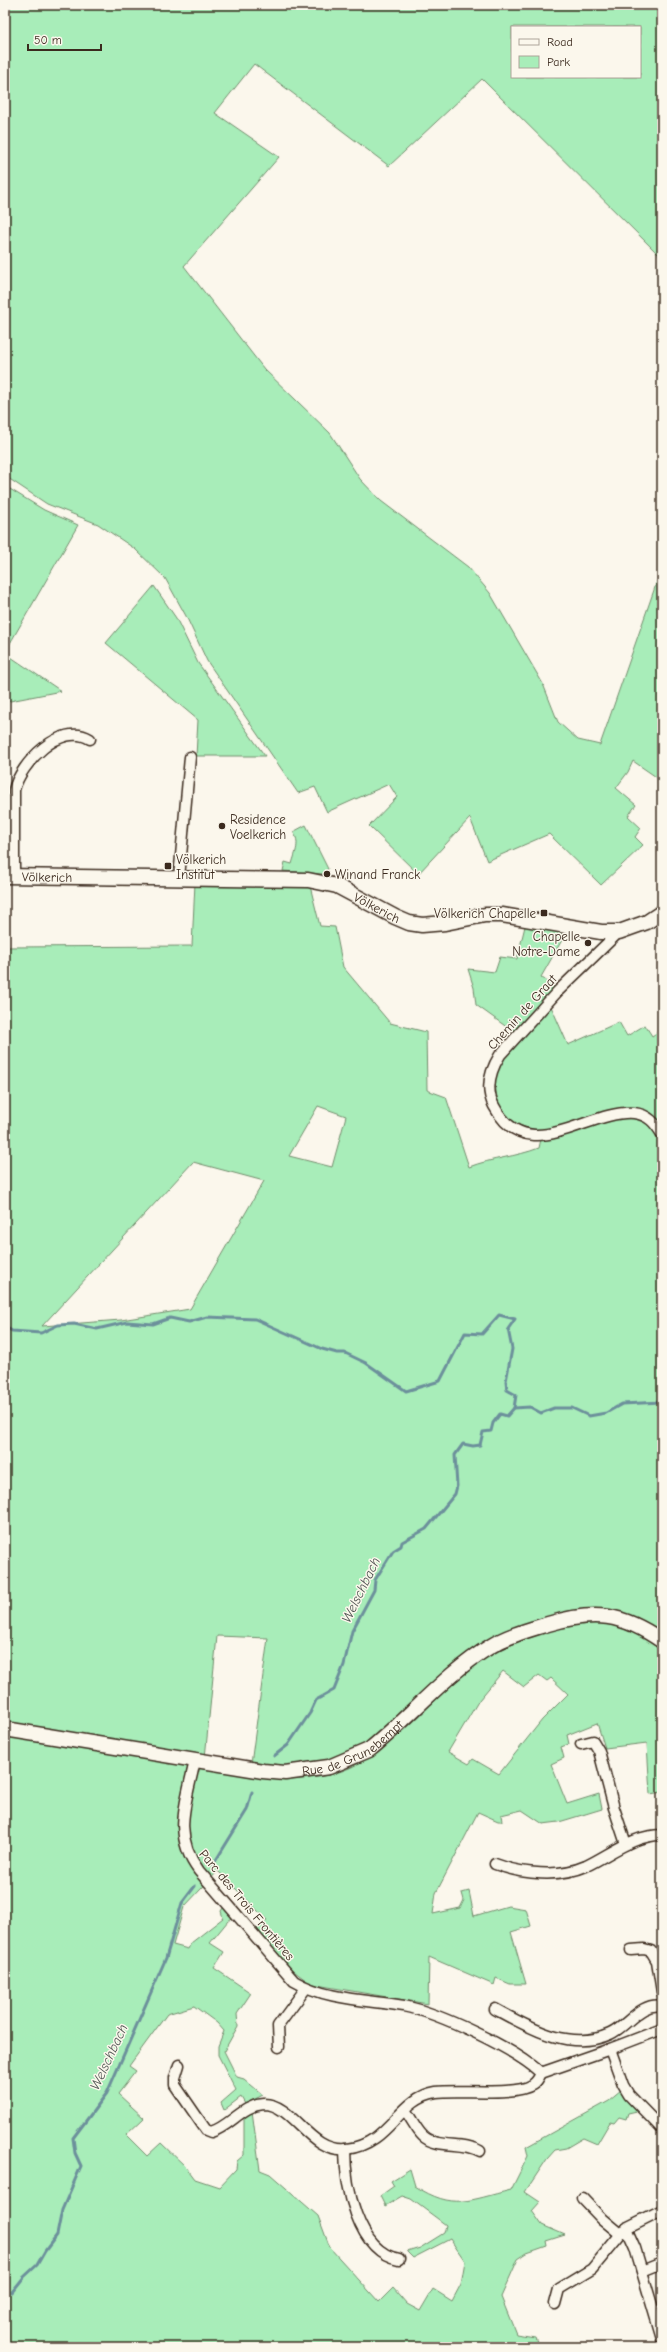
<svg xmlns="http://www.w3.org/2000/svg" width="667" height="2352" font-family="'Comic Neue',sans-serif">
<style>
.green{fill:#a8edb9;stroke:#728c6c;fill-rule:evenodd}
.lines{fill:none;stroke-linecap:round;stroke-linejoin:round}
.stream{stroke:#6c909b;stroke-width:3}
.street-casing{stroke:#3b2a1e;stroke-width:13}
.secondary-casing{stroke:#3b2a1e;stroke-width:17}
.street{stroke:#fbf7ec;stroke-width:10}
.secondary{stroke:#fbf7ec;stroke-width:14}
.poi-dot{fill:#3b2a1e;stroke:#fbf7ec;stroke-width:1.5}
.labels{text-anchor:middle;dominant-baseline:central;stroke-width:3;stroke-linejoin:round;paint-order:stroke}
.poi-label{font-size:13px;fill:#3b2a1e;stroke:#fbf7ec;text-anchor:start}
.street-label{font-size:13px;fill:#3b2a1e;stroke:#fbf7ec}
.water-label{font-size:14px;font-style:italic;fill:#4f5452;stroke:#fbf7ec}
</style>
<rect width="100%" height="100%" fill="#fbf7ec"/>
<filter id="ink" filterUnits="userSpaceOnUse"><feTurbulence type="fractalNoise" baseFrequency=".025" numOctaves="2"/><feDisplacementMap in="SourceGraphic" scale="8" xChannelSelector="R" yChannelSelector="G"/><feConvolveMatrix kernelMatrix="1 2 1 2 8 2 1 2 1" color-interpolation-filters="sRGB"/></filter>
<g filter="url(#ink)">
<g class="green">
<path d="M 5,5 L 662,5 L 662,258 L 482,79 L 389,166 L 254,64 L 215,113 L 279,157 L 184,266 L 264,369 L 330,433 L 360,479 L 381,501 L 468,567 L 490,593 L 543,684 L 558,722 L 578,740 L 600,745 L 662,567 L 662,781 L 633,761 L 628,772 L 616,788 L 636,805 L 628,816 L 641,828 L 635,837 L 643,845 L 601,885 L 549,834 L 487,861 L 470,818 L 418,874 L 369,826 L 397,797 L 389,784 L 327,812 L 315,787 L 298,793 L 207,661 L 186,616 L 165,578 L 135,549 L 98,524 L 47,504 L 5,476 ZM 512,27 L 640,27 L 640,77 L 512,77 Z"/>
<polygon points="5,486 44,510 78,525 5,652"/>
<polygon points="154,586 176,618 198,663 265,756 196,756 198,720 106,643"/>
<polygon points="5,653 61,691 5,702"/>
<path d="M 306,825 L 328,869 L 323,874 L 283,871 L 285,862 L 292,864 C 295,853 301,842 293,832 Z"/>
<path d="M 195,883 L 310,886 L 320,926 L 335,927 L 343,967 L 390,1023 L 426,1032 L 427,1090 L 446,1097 L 469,1167 C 492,1158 516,1157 539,1148 L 543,1130 C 519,1129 499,1119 496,1091 C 496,1087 494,1080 496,1076 C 501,1060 512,1048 523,1035 L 508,1028 L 476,1005 L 474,988 L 468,969 L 495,972 L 500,957 L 517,959 L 527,918 L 570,926 L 541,977 L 561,992 L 550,1004 L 568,1045 L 619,1022 L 627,1036 L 645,1025 L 652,1036 L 662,1029 L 662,1140 L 660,1142 L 662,1145 L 662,1637 C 621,1606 598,1604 549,1619 C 523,1627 497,1634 474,1651 C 426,1685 392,1741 335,1762 C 308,1772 279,1768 251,1764 L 268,1638 L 217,1636 L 205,1758 L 141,1745 C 201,1766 268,1791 332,1774 C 385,1761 429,1702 470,1669 C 494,1651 523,1639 551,1629 C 601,1613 621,1618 662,1650 L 662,1792 L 650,1794 L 647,1743 L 605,1748 L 597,1723 L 567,1735 L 569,1744 L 561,1747 L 564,1758 L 551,1764 L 567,1804 L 599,1794 L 602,1809 L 559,1822 L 543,1824 L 522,1810 L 501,1815 L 502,1821 L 498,1821 L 478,1812 L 436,1893 L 433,1914 L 460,1908 L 464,1900 L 462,1893 L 469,1891 L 474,1916 L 508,1906 L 526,1909 L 531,1926 L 511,1932 L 526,1984 L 510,1984 L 496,1978 L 494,1985 L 429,1957 L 428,2004 L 311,1984 L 291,1969 L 257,1929 L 267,1920 L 218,1871 L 184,1907 L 173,1945 L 188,1949 L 191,1943 L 223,1918 L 221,1911 L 225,1905 L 235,1916 L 228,1921 L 210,1943 L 224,1952 L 214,1968 L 251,1993 L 237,2014 L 238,2026 L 224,2051 L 237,2077 L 244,2079 L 263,2095 L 245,2104 L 241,2097 L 224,2110 L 221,2103 L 236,2090 L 218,2055 L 218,2046 L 224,2031 L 217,2023 L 194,2006 L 167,2014 L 129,2066 L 136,2071 L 118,2094 L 144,2118 L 126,2135 L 147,2156 L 161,2143 L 186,2167 L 195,2179 L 219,2187 L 236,2169 L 237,2161 L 244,2155 L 244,2115 L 252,2111 L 260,2170 L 270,2174 L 318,2216 L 330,2248 L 379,2302 L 393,2288 L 407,2304 L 420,2311 L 433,2289 L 452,2301 L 461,2284 L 465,2261 L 450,2239 L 413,2258 L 407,2252 L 420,2248 L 444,2233 L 446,2225 L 411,2199 L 402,2196 L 385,2206 L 380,2196 L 394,2186 L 391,2181 L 410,2169 L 415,2186 C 454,2211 469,2200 511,2190 L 528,2156 L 526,2147 L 609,2101 L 621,2091 L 637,2111 L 628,2113 L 626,2119 L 619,2117 L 614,2123 L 610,2122 L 597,2144 L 583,2138 L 566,2148 L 555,2150 L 547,2159 L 525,2192 L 540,2202 L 532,2211 L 542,2225 L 565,2235 L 546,2241 L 547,2246 L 527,2253 L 518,2259 L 501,2297 L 516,2334 L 535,2337 L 539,2347 L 5,2347 L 5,947 L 192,946 ZM 318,1106 L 346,1116 L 332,1167 L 289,1156 ZM 193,1162 L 264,1181 L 190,1309 L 121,1320 L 42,1326 ZM 503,1671 L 524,1687 L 539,1675 L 547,1681 L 551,1678 L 568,1694 L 542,1720 L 499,1774 L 473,1759 L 469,1764 L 448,1752 L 479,1700 Z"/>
</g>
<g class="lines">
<g class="stream">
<polyline points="5,1327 12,1331 41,1333 58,1325 74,1324 97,1329 127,1322 153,1324 170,1318 189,1322 207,1317 255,1319 322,1349 337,1353 345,1353 366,1363 406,1391 440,1381 465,1333 482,1334 499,1315 515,1319 508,1329 512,1349 506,1381 507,1390 516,1395 514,1408"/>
<polyline points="274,1756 288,1745 310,1713 316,1700 334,1690 344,1665 352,1631 374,1590 375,1580 393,1551 401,1546 402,1542 426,1529 455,1494 457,1486 455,1455 463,1444 473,1446 480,1445 483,1432 491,1431 493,1423 500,1414 507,1416 514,1408 530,1407 541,1413 554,1408 572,1408 589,1416 606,1413 622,1404 662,1402"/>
<polyline points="213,1865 247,1810 252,1792"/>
<polyline points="12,2292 24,2277 37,2265 45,2251 57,2235 62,2210 81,2166 75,2153 73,2138 107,2093 166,1958 182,1903 195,1886"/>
</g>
<defs>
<g id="street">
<path d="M 14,876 L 14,790 C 20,764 61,721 90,739"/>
<polyline points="179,878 190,757"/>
<path d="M 619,932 L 558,991 L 500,1055 C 490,1071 485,1089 494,1106 C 527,1169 588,1109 634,1113 C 649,1115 655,1123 662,1134"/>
<polyline points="581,1744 593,1741 599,1751 614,1808 626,1844"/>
<path d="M 195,1760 C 187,1801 171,1834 199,1871 L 294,1981 C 326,2000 368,2000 404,2006 C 439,2013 514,2048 541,2073 L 610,2049 L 662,2029"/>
<path d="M 495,1864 C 522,1874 559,1878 586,1866 C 611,1854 633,1835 662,1835"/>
<polyline points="631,1950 644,1949 651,1951 657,1961 662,1992"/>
<path d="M 495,2009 C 530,2028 570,2052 610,2034 C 628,2026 640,2002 662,2006"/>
<polyline points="279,2047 278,2026 306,1988"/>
<polyline points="610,2049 623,2085 629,2095 662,2129"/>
<path d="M 179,2065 L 175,2078 L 175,2085 L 206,2130 L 211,2132 C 231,2126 242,2105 264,2104 C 294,2104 309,2153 346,2149 C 391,2144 398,2098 436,2092 C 458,2089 516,2096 532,2085 C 537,2082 539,2078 541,2073"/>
<path d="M 405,2110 C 411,2118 416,2129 423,2136 C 437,2149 463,2141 480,2151"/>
<path d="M 345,2149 C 345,2184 357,2252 399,2259"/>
<polyline points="582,2198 602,2219 620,2234"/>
<polyline points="626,2228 635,2248 662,2339"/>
<polyline points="642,2271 662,2263"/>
<polyline points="555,2304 559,2289 592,2269 626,2228 662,2210"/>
</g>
<g id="secondary">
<path id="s1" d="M 5,876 L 308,880 L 337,886 L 395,917 L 409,923 L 422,925 L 445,923 L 485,915 L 502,915 L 601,932 L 619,932 L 647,922 L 662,912"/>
<path id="s2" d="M 5,1729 L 263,1771 L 285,1773 L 329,1767 L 369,1750 C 410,1717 446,1673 491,1646 C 509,1635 529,1630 548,1624 C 594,1610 622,1613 662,1641"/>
</g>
</defs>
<use href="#street" class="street-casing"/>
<use href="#secondary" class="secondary-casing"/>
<use href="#street" class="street"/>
<use href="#secondary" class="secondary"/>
</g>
</g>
<g class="poi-dot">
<circle cx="222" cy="826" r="4"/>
<rect x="164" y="862" width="8" height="8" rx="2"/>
<circle cx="327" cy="874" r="4"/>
<rect x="540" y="909" width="8" height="8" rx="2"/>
<circle cx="588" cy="943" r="4"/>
</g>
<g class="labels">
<g class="poi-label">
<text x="230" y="819">Residence<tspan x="230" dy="15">Voelkerich</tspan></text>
<text x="176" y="859">Völkerich<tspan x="176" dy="15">Institut</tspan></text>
<text x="335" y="874">Winand Franck</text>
<text x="536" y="913" text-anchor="end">Völkerich Chapelle</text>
<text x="580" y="936" text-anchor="end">Chapelle<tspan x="580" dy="15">Notre-Dame</tspan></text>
</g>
<g class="street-label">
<text stroke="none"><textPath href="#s1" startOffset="42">Völkerich</textPath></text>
<text stroke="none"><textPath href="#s1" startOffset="378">Völkerich</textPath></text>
<text transform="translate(522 1012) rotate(-48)">Chemin de Graat</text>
<text stroke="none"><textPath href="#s2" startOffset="357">Rue de Grunebempt</textPath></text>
<text transform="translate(247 1905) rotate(50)">Parc des Trois Frontières</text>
</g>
<g class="water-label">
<text transform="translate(361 1590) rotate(-64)">Welschbach</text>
<text transform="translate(109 2057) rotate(-65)">Welschbach</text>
</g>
</g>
<rect width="667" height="2352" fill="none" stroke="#fbf7ec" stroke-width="20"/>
<rect x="10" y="10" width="647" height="2332" fill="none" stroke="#3b2a1e" stroke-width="1.5" filter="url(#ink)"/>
<rect x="511" y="26" width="130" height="52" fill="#fbf7ec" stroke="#aea59a"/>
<rect x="519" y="39" width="20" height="6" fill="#fbf7ec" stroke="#aea59a"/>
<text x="547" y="46" font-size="12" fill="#3b2a1e">Road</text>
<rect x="519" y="56" width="20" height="12" fill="#a8edb9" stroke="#aea59a"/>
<text x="547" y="66" font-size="12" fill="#3b2a1e">Park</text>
<path d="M28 44v6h73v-6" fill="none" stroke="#3b2a1e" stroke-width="2"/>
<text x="34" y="44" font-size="12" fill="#3b2a1e" stroke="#fbf7ec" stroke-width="3" paint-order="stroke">50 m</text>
</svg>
